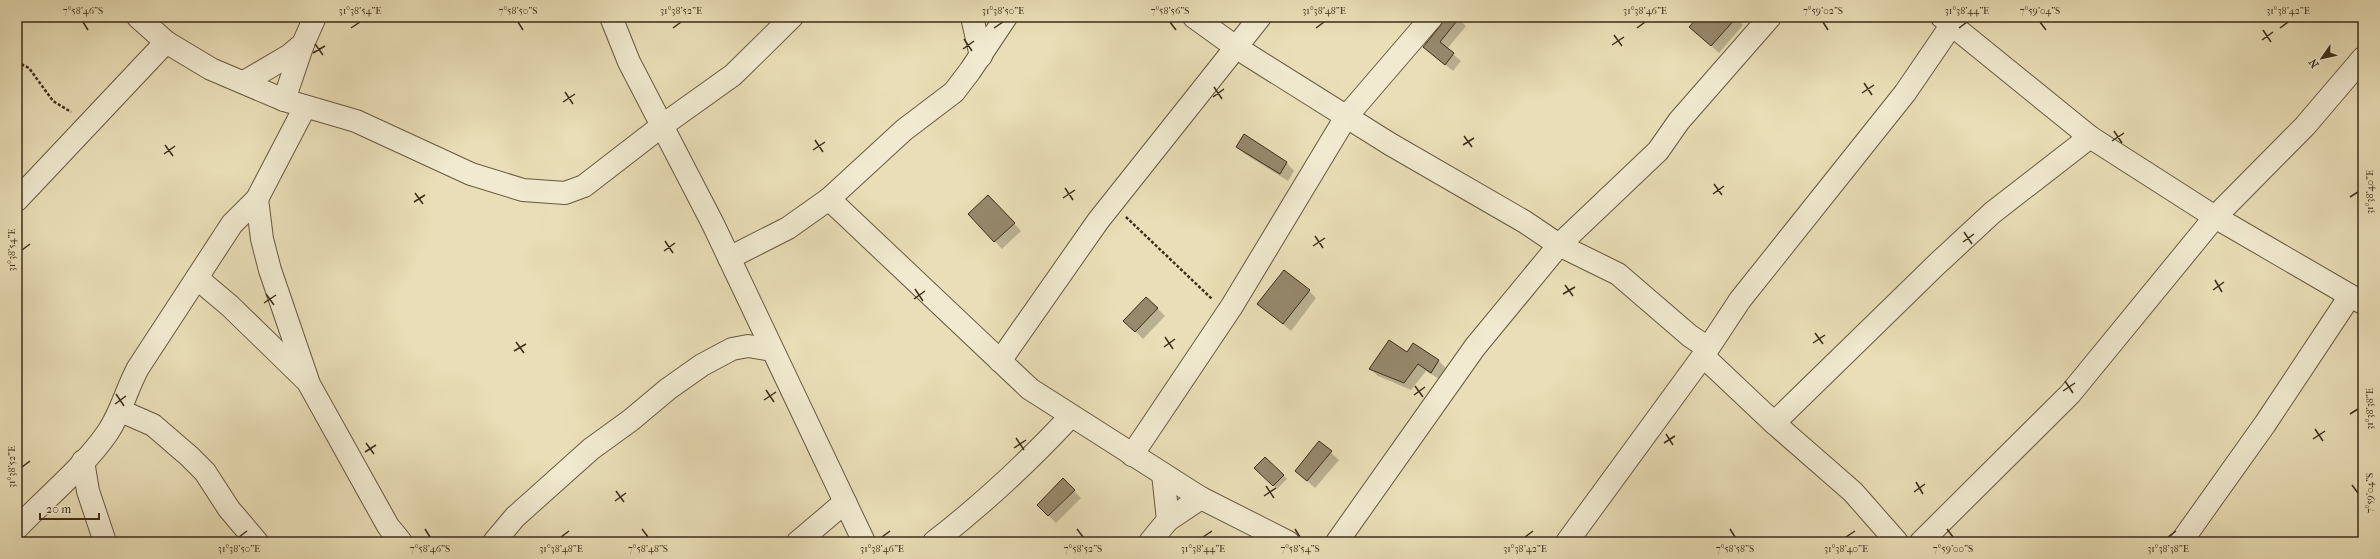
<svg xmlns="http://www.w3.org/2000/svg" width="2380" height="559" font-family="'IM FELL French Canon',serif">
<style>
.shadow{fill:#0003}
.building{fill:#96896c;stroke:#3c2d1a}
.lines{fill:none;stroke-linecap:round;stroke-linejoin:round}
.minor-casing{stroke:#675941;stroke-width:24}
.path{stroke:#3c2d1a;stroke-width:2.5;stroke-dasharray:3 2;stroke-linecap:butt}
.minor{stroke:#f1ead0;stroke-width:22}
.ticks{fill:none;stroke:#3c2d1a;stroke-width:1.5}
.neatline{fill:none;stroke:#3c2d1a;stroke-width:1.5}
.ticks-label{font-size:10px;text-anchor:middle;fill:#3c2d1a}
</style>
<rect width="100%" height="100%" fill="#e9deb7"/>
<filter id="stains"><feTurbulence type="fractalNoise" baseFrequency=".005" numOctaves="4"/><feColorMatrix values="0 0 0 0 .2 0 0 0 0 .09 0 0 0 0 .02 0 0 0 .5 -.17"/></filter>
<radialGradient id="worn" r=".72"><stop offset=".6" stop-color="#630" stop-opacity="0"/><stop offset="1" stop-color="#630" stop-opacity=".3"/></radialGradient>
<g class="shadow">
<polygon points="1445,17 1457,17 1466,26 1447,49 1461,61 1453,71 1432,54"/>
<polygon points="1699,17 1735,17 1743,25 1719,53 1698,34"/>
<polygon points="1244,136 1287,163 1294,171 1288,181 1245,154 1237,147"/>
<polygon points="996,204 1021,231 1002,249 969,214"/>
<polygon points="1309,291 1316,298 1291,331 1259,304"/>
<polygon points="1157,308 1165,316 1143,339 1125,321"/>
<polygon points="1408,354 1439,361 1446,368 1439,379 1426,371 1411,390 1378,376 1371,369"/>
<polygon points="1319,442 1339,460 1315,488 1296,471"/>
<polygon points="1265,458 1287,479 1277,489 1256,468"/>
<polygon points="1063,480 1081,498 1056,523 1038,505"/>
<polygon points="1042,538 1047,542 1038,542"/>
</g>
<g class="building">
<polygon points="1444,17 1460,17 1440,42 1454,53 1445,65 1423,47 1441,25"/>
<polygon points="1698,17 1737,17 1711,46 1689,27"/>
<polygon points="1244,134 1287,162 1280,174 1236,147"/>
<polygon points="988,195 1015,223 994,242 968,214"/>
<polygon points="1284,270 1310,290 1283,324 1257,304"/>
<polygon points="1146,297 1158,308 1135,332 1123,321"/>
<polygon points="1389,340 1407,352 1413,343 1439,360 1431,373 1418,364 1404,383 1369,369"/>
<polygon points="1319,441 1332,451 1307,481 1295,471"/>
<polygon points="1265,457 1284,475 1273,486 1254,468"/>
<polygon points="1063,478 1075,490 1048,516 1037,505"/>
</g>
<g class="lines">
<defs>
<g id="minor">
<polyline points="138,17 166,42 211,69 284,100 356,121 471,174 523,190 565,193 584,186 663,125 733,75 792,17"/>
<polyline points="611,17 629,62 713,224 864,542"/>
<polyline points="972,17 981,56"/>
<polyline points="1194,17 1237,48 1390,144 1525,222 1559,245 1618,274 1690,336 1708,348"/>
<polyline points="1942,17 2090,137 2215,217 2363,303"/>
<polyline points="244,82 290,55 303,44"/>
<polyline points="284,100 303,44 315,17"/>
<polyline points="257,199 262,239 270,270 309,384 388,526 401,542"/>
<polyline points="829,199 1030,389 1201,498 1288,542"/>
<polyline points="17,200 166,42"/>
<polyline points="729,258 788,228 829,199 904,130 954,92 970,71 1006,17"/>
<polyline points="198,279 230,306 306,380"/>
<polyline points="1703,356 1774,423 1853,492 1897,542"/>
<polyline points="1000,361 1098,221 1260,17"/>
<polyline points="121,411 153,425 189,456 205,472 229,509 257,542"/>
<polyline points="1774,423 1936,265 1992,213 2090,137"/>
<polyline points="1132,455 1232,306 1346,117 1432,17"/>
<polyline points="83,461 88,491 105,542"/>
<polyline points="1168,520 1201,498"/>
<path d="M 17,528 C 47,497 84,467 108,432 C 122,411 126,390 138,368 L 232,224 L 257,199 L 305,107"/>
<polyline points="494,542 515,517 591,449 631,420 668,389 702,365 732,349 748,346 772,350"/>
<polyline points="798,542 845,502"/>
<path d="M 934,542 C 983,504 1028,462 1070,417"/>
<polyline points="1150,542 1168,520 1163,474"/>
<polyline points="1337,542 1475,347 1559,245 1658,151 1679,121 1770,17"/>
<polyline points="1567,542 1703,356 1740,300 1905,93 1957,17"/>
<polyline points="1921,542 2070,394 2215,217 2305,126 2363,58"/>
<polyline points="2181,542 2265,424 2350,296"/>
</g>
</defs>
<use href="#minor" class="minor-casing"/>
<g class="path">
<polyline points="17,62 29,68 53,101 71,112"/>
<polyline points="1126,217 1212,299"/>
</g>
<use href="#minor" class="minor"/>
</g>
<path class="ticks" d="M 83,22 L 88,30M 518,22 L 523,30M 1170,22 L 1176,30M 1823,22 L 1828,30M 2040,22 L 2046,30M 351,28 L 360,22M 673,28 L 681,22M 994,28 L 1003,22M 1316,28 L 1324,22M 1637,28 L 1645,22M 1959,28 L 1967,22M 2280,28 L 2288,22M 2263,30 L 2271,42M 1614,35 L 1622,46M 964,39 L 972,51M 2262,40 L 2273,32M 315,44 L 323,55M 1612,45 L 1624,37M 963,49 L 974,41M 313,53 L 325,46M 1864,83 L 1872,95M 1214,87 L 1222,99M 565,92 L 573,104M 1862,93 L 1874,85M 1213,97 L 1224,89M 563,102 L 575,94M 2114,131 L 2122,143M 1464,136 L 1472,147M 815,140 L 823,152M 2112,141 L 2124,133M 165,145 L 173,156M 1463,145 L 1474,138M 813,150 L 825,142M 164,154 L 175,146M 1714,184 L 1722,195M 1065,188 L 1073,200M 415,193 L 423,204M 1713,194 L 1724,186M 2350,197 L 2358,192M 1063,198 L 1075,190M 414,202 L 425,195M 1964,232 L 1972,244M 1315,236 L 1323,248M 665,241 L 673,253M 1963,242 L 1974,234M 1313,246 L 1325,238M 22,250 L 30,244M 664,251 L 675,243M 2215,280 L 2222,292M 1565,285 L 1573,296M 915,289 L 923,301M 2213,290 L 2224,282M 266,294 L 274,305M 1563,294 L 1575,287M 914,299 L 925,291M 264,303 L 276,295M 1815,333 L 1823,344M 1165,337 L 1173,349M 516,342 L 524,353M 1813,343 L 1825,335M 1164,347 L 1175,339M 514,351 L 526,344M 2065,381 L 2073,393M 1415,386 L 1423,397M 766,390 L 774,402M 2063,391 L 2075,383M 116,394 L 124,406M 1414,395 L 1425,387M 764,400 L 776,392M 115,404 L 126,396M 2350,414 L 2358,409M 2315,429 L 2323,441M 1666,434 L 1673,445M 1016,438 L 1024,450M 2313,439 L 2325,431M 366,443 L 374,454M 1664,443 L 1675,436M 1014,448 L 1026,440M 365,452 L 376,445M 22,467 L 30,461M 1916,482 L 1923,494M 2352,485 L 2358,493M 1266,486 L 1274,498M 616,491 L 624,502M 1914,492 L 1925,484M 1264,496 L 1276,488M 615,501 L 626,493M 425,529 L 430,537M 642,529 L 648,537M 1077,529 L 1083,537M 1295,529 L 1300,537M 1730,529 L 1735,537M 1947,529 L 1953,537M 239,537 L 247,531M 561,537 L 569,531M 882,537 L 890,531M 1203,537 L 1212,531M 1525,537 L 1533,531M 1846,537 L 1855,531M 2168,537 L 2176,531"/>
<rect width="2380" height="559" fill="none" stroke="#e9deb7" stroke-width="44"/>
<g transform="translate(2322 58) rotate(236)" stroke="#f1ead0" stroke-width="3" paint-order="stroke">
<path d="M0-3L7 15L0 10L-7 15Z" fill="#3c2d1a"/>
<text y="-6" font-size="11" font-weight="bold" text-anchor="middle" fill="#3c2d1a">N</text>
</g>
<path d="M40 513v6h59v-6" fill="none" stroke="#3c2d1a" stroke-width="2"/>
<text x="46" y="513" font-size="12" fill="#3c2d1a" stroke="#f1ead0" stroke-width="3" paint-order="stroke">20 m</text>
<rect x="22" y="22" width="2336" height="515" class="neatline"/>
<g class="ticks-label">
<text x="83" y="14">7°58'46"S</text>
<text x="360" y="14">31°38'54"E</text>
<text x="518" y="14">7°58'50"S</text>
<text x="681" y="14">31°38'52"E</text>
<text x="1003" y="14">31°38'50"E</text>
<text x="1170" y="14">7°58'56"S</text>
<text x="1324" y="14">31°38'48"E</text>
<text x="1645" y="14">31°38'46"E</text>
<text x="1823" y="14">7°59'02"S</text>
<text x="1967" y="14">31°38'44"E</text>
<text x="2040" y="14">7°59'04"S</text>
<text x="2288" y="14">31°38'42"E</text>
<text transform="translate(2369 192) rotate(-90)" y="4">31°38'40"E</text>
<text transform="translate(11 250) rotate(-90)" y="4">31°38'54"E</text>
<text transform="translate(2369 409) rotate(-90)" y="4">31°38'38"E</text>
<text transform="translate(11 467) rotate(-90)" y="4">31°38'52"E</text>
<text transform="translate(2369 493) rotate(-90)" y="4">7°59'04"S</text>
<text x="239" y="552">31°38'50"E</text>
<text x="430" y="552">7°58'46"S</text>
<text x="561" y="552">31°38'48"E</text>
<text x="648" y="552">7°58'48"S</text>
<text x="882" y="552">31°38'46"E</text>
<text x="1083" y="552">7°58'52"S</text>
<text x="1203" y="552">31°38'44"E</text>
<text x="1300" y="552">7°58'54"S</text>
<text x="1525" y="552">31°38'42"E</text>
<text x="1735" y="552">7°58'58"S</text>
<text x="1846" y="552">31°38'40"E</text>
<text x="1953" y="552">7°59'00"S</text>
<text x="2168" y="552">31°38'38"E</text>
</g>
<rect width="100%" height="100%" filter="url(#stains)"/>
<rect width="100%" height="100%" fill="url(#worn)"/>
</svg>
